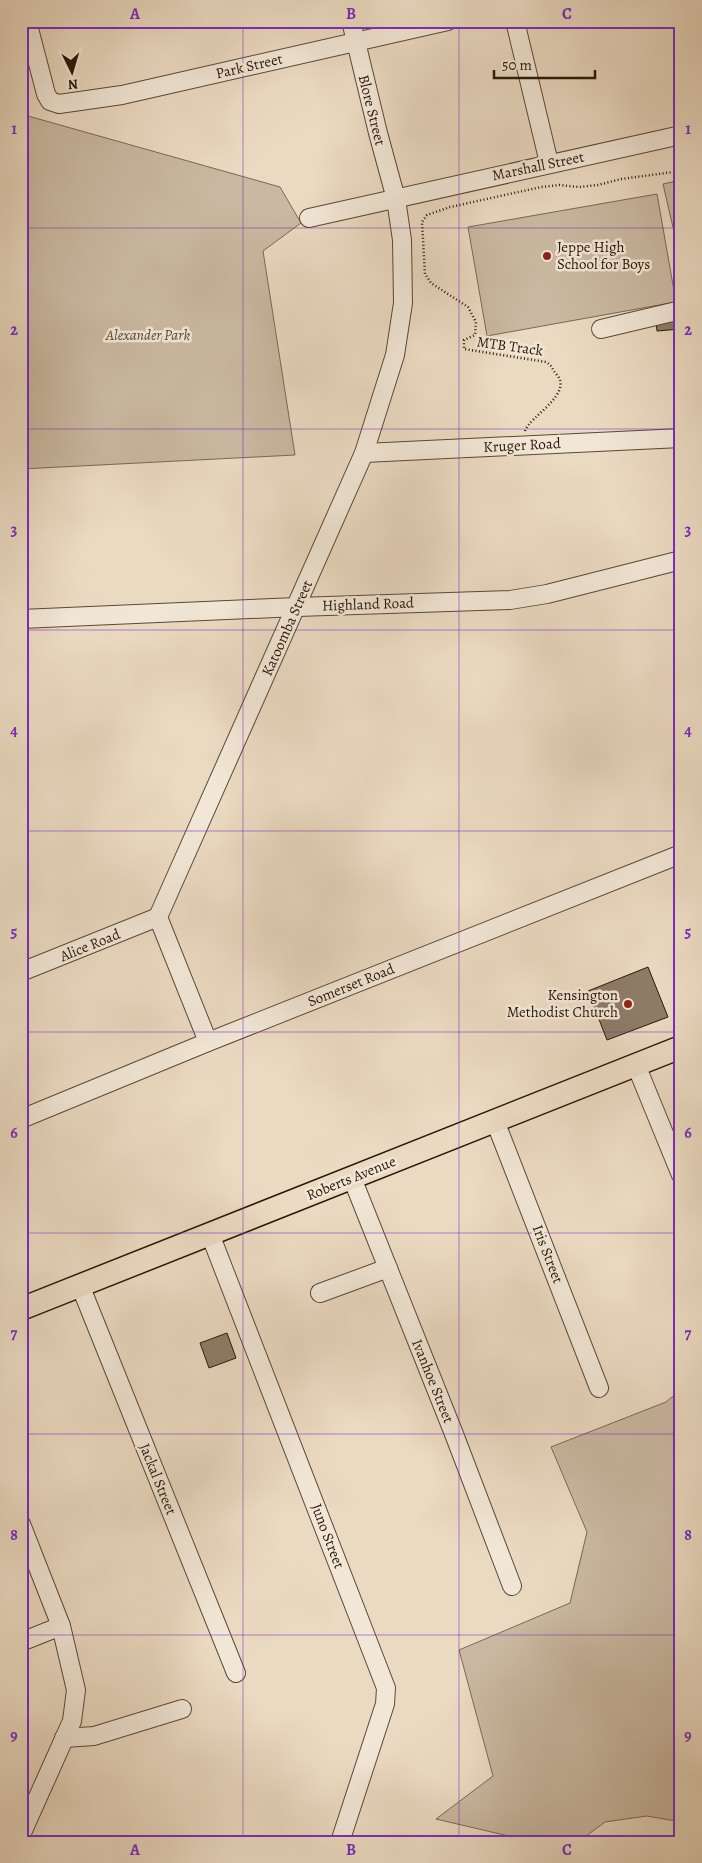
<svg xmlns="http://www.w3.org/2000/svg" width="702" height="1863" font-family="Alegreya,serif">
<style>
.green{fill:#cab9a2;stroke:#7a6854}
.building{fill:#8e7c68;stroke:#291707}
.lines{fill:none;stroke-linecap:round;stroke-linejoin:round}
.minor-casing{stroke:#5a4836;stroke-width:20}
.major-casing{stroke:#291707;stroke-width:25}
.path{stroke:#291707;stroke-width:2.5;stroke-dasharray:1 2.5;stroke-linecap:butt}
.minor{stroke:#f2e7d7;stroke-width:18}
.major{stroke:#ebdac2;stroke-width:22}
.grid{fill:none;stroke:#7b2cbf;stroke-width:1;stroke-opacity:0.55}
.poi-dot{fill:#8f2418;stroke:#f2e7d7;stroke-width:2}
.labels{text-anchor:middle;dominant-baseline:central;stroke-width:5;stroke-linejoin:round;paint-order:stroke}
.street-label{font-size:15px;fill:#291707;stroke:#f2e7d7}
.poi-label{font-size:15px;fill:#291707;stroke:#f2e7d7;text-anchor:start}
.park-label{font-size:15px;font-style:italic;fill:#594836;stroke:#f2e7d7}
.neatline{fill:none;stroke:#7b2cbf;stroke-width:2}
.grid-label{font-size:16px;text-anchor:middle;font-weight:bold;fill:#7b2cbf}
</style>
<rect width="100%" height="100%" fill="#ebdac2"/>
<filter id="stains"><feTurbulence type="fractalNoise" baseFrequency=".004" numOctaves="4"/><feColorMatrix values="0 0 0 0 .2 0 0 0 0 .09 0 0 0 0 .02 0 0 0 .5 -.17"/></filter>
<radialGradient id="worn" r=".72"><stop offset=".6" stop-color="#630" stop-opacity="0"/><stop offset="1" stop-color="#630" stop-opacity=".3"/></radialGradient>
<g class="green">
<polygon points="21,114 280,187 301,223 263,251 295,455 21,469"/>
<polygon points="681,180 681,262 663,184"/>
<polygon points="657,194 676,302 487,336 468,227"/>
<polygon points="681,1390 681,1822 647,1816 605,1822 578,1842 534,1842 436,1819 493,1776 459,1650 570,1603 587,1532 551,1447 666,1402"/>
</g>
<g class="building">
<polygon points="679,318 680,329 657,331 656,321"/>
<polygon points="648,967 668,1017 607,1040 588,991"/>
<polygon points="227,1333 236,1358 209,1368 200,1343"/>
</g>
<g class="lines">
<defs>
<g id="minor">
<polyline points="27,21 46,94 50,101 59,104 122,95 448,21"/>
<polyline points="515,21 549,163"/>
<polyline points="309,218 681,135"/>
<polyline points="601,329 681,310"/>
<polyline points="364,453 681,438"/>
<polyline points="21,619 297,607 510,600 547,594 681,560"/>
<polyline points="21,972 158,917"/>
<polyline points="208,1042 158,917 364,453 395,355 403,303 402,240 396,199 378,133 351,21"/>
<polyline points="636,1065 681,1175"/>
<polyline points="21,1119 208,1042 681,854"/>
<polyline points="495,1121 599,1388"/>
<polyline points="352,1178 454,1434 512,1586"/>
<polyline points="210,1234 386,1688 385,1704 340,1842"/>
<polyline points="80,1285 236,1673"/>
<polyline points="320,1293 388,1268"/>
<polyline points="21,1524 61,1626 76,1690 72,1721 21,1835"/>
<polyline points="21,1642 61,1626"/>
<polyline points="64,1738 94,1736 182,1709"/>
</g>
<polyline id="major" points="21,1309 681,1047"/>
</defs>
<use href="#minor" class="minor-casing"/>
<use href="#major" class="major-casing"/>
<g class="path">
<polyline points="674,416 681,408"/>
<path d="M 525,431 C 529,417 575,393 556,374 C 552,369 552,365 546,362 L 464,349 L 464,340 L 475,335 L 476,322 L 468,307 L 431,283 L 425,274 L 422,222 L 427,215 L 450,207 L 541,187 L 559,185 L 579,187 L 598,185 L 621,179 L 681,171"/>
</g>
<use href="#minor" class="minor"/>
<use href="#major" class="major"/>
</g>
<path class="grid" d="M 243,21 L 243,1842M 459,21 L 459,1842M 21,228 L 681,228M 21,429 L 681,429M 21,630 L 681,630M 21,831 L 681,831M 21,1032 L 681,1032M 21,1233 L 681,1233M 21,1434 L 681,1434M 21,1635 L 681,1635"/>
<g class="poi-dot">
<circle cx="547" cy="256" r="5"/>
<circle cx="628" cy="1004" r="5"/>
</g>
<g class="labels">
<g class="street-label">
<text transform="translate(249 66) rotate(-13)">Park Street</text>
<text transform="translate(372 110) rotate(76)">Blore Street</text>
<text transform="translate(538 166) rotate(-12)">Marshall Street</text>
<text transform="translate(510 346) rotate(8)">MTB Track</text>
<text transform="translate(522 445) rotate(-3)">Kruger Road</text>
<text transform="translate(368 604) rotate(-2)">Highland Road</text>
<text transform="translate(287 628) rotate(-66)">Katoomba Street</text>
<text transform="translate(90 945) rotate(-22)">Alice Road</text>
<text transform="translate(351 985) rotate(-22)">Somerset Road</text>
<text transform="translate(351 1178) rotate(-22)">Roberts Avenue</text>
<text transform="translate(548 1254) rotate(69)">Iris Street</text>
<text transform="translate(433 1381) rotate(68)">Ivanhoe Street</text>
<text transform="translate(158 1479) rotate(68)">Jackal Street</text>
<text transform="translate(328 1536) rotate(69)">Juno Street</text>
</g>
<g class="poi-label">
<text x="557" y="247">Jeppe High<tspan x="557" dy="17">School for Boys</tspan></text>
<text x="618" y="995" text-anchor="end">Kensington<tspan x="618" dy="17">Methodist Church</tspan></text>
</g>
<g class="park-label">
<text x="148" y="335">Alexander Park</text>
</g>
</g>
<rect width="702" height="1863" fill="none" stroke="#ebdac2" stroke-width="55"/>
<g transform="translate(72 72) rotate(175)" stroke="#f2e7d7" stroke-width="4" paint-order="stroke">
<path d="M0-4L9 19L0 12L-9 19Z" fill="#291707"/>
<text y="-8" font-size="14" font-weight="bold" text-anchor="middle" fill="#291707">N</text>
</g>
<path d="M494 70v8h101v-8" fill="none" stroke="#291707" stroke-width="2.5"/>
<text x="502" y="70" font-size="15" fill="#291707" stroke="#f2e7d7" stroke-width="4" paint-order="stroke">50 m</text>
<rect x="28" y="28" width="646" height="1808" class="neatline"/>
<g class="grid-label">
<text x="135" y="19">A</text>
<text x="351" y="19">B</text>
<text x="567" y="19">C</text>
<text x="14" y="134">1</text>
<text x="688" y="134">1</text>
<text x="14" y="335">2</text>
<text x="688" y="335">2</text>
<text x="14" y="535">3</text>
<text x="688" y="535">3</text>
<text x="14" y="736">4</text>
<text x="688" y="736">4</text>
<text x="14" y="937">5</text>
<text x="688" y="937">5</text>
<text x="14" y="1138">6</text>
<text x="688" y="1138">6</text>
<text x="14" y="1339">7</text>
<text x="688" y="1339">7</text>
<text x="14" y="1540">8</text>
<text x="688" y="1540">8</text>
<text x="14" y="1741">9</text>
<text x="688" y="1741">9</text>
<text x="135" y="1855">A</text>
<text x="351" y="1855">B</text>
<text x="567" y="1855">C</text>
</g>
<rect width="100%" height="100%" filter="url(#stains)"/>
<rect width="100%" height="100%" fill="url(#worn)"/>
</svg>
